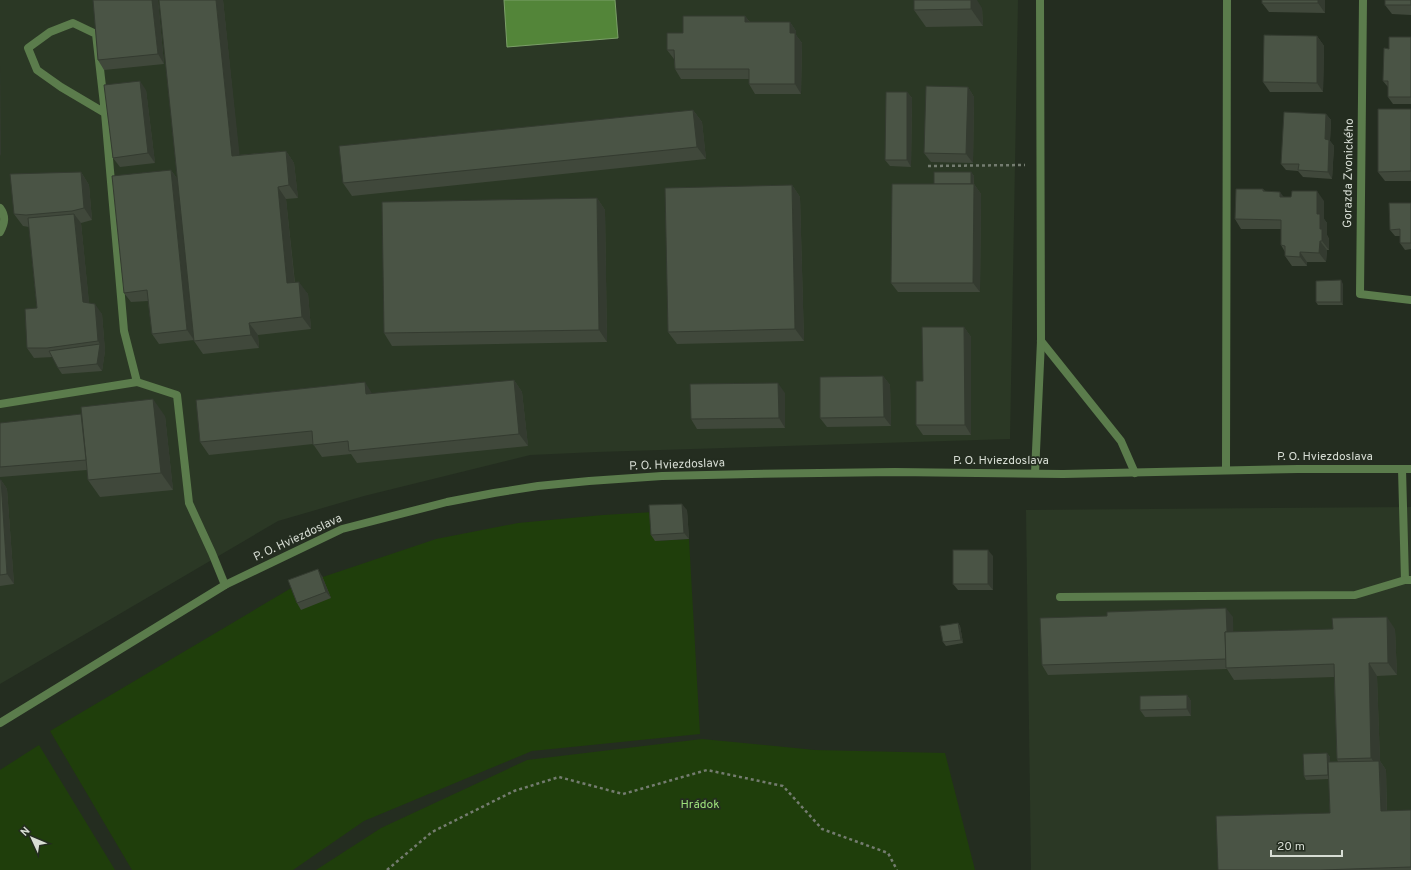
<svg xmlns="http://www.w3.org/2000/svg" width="1411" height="870" font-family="Overpass,sans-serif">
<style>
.built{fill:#2b3825}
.green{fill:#1f3e0b}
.water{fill:#538539;stroke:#7b9f68}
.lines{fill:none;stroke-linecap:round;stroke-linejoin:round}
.path{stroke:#747c70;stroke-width:2.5;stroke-dasharray:3 3;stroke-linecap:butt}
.service{stroke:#5b7c4c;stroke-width:8}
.minor{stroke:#5b7c4c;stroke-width:8}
.tertiary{stroke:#5b7c4c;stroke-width:8}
.wall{fill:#40483b}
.shaded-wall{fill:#343b30}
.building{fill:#4a5445;stroke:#343b30}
.labels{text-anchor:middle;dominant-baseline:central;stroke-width:3.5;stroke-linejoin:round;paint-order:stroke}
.street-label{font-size:12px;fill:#d7ddd4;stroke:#242d20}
.park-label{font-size:12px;fill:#9de07b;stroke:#242d20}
</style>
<rect width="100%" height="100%" fill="#242d20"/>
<g class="built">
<polygon points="0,0 1018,0 1010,439 597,452 530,455 364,496 278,521 0,684"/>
<polygon points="1411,507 1411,870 1031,870 1026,510"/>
</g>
<g class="green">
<polygon points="654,512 655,541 689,539 700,734 532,751 364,821 293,870 132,870 50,731 293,587 436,539 518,523 603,515"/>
<polygon points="702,739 815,750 945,753 975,870 316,870 381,828 527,760"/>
<polygon points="39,745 115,870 0,870 0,770"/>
</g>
<polygon class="water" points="504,0 615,0 618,38 507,47"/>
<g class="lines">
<g class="path">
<polyline points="928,166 1025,165"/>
<polyline points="387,870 432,832 514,791 559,777 623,794 707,770 783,786 822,829 888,853 897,870"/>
</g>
<g class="service">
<polyline points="105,113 61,87 37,70 28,48 50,32 73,23 96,34 105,113 124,331 137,382 177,395 189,503 212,553 225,585"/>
<path d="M 0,208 C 6,216 5,223 0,232"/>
<polyline points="1041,341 1121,441 1135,473"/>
<polyline points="0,404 137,382"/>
<polyline points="1402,469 1405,580"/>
<polyline points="1226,470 1227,0"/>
<polyline points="1035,473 1041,341 1040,0"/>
<polyline points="1060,597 1355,595 1405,580 1411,580"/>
</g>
<polyline class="minor" points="1363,0 1360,294 1411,300"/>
<polyline class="tertiary" points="0,723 225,585 342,529 447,502 494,493 538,486 589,481 662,476 751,474 895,472 1063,474 1298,469 1411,469"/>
</g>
<g class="wall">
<polygon points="158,0 164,64 104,70 98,60"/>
<polygon points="159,0 223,0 239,155 286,151 294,163 298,198 286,199 295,283 308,294 311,329 258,335 259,348 203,354 194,341 194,340 159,344 152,334 148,301 131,302 124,293 171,170 178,180"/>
<polygon points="1262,0 1325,0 1325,13 1269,12 1262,3"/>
<polygon points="1411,0 1411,15 1392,14 1385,5"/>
<polygon points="982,8 983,26 926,27 914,10"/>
<polygon points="745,16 750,22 790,22 796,31 796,35 802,43 801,94 755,94 749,84 749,79 681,79 675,69 674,59 667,50 683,33"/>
<polygon points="1317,36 1324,46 1323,92 1270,92 1263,82"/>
<polygon points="1411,37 1411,104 1393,104 1388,97 1388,87 1383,81 1389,49"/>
<polygon points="968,87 974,97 973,163 931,162 924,153"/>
<polygon points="146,90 155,163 120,167 113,158"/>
<polygon points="907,92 912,98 911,167 890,166 885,160"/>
<polygon points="1411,109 1411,181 1385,181 1378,172"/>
<polygon points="693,110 702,122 706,159 352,196 343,183"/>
<polygon points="1326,114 1331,120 1330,141 1334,146 1332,179 1303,177 1298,171 1286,170 1281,164"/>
<polygon points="81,172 89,185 92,220 81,223 89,303 102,314 105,351 102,371 62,374 58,368 53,357 34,358 27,348 37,308 29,227 23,226 14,214"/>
<polygon points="971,172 974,176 974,184 981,194 980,292 898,292 891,283"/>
<polygon points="792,185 800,197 804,341 677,344 668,332"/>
<polygon points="1263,189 1265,191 1284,197 1324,201 1324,219 1327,223 1327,235 1329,239 1329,250 1327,250 1326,262 1307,262 1307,266 1292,266 1285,256 1285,252 1281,245 1281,229 1241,229 1235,219"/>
<polygon points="597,198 605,210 607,342 392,346 384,333"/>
<polygon points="1411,203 1411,249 1405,250 1400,243 1400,236 1395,236 1390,230"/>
<polygon points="1343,284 1343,305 1318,305 1316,302"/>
<polygon points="964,327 971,337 971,435 923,435 916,425"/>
<polygon points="883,376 890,385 891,426 827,427 820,418"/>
<polygon points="514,380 522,392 528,446 357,463 351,454 322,457 313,444 209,455 200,442 373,394"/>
<polygon points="785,393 785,428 697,429 691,419"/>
<polygon points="165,416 173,490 100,497 88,480 87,470 0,477 0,423"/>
<polygon points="0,480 1,480 7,489 14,584 0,586"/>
<polygon points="687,510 689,539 655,541 651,535"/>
<polygon points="993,556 993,590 958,590 953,584"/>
<polygon points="322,576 331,598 301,610 297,603"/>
<polygon points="1233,617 1233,632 1395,629 1397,675 1377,676 1380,761 1386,770 1387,811 1411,810 1411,870 1218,870 1330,813 1329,779 1306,780 1304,776 1327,753 1330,757 1330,762 1338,762 1337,759 1334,677 1234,680 1227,669 1048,675 1042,665"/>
<polygon points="958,623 960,626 963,643 946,646 943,642"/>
<polygon points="1187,695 1191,701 1191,716 1145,717 1140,710"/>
</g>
<g class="shaded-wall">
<polygon points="152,0 158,0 164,64 158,54"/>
<polygon points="216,0 223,0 241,168 232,156"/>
<polygon points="970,0 977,0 982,8 983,26 971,9"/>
<polygon points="1318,0 1325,0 1325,13 1318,3"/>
<polygon points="745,16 752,25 745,22"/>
<polygon points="790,22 796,31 796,35 802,43 801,94 795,84 790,33"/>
<polygon points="1317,36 1324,46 1323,92 1317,83"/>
<polygon points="0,64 1,156 0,154"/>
<polygon points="140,81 146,90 155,163 148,153"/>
<polygon points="968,87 974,97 973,163 966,154"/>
<polygon points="907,92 912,98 911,167 907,160"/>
<polygon points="693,110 702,122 706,159 697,147"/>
<polygon points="1326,114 1331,120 1330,141 1334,146 1332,179 1328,172 1325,139"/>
<polygon points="286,151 294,163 298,198 289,185"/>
<polygon points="171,170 178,180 194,340 187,330"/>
<polygon points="81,172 89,185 92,220 84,208"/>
<polygon points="971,172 974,176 973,194 971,190"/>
<polygon points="974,184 981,194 980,292 973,283"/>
<polygon points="792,185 800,197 804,341 795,329"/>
<polygon points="278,187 286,199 296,296 287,283"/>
<polygon points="1317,191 1324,201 1324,219 1327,223 1327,235 1329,239 1329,250 1322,241 1317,214"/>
<polygon points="1280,192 1287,201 1280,197"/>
<polygon points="597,198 605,210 607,342 599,330"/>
<polygon points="74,214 81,223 90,312 83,302"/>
<polygon points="1320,241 1327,250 1326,262 1319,253"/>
<polygon points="1300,252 1307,262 1307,266 1300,257"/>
<polygon points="1341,280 1343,284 1343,305 1341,302"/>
<polygon points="299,282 308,294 311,329 302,317"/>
<polygon points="95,304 102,314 105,351 102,371 97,364 100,344 98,341"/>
<polygon points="249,323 258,335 259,348 251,335"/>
<polygon points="964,327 971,337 971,435 965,425"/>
<polygon points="883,376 890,385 891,426 884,417"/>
<polygon points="514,380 522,392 528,446 519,434"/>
<polygon points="365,382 373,395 366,394"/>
<polygon points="778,383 785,393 785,428 779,418"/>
<polygon points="153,399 165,416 173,490 161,473"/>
<polygon points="1,480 7,489 14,584 7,574"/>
<polygon points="682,504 687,510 689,539 684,533"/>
<polygon points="988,550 993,556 993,590 988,584"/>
<polygon points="318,569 322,576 331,598 326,592"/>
<polygon points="1226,608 1233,617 1234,667 1228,659"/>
<polygon points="1387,617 1395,629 1397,675 1388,663"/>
<polygon points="958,623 960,626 963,643 961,640"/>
<polygon points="1369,663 1377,676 1380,761 1386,770 1387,821 1381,811 1380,770 1371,758"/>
<polygon points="1187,695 1191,701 1191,716 1187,709"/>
<polygon points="1327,753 1330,757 1331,779 1328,775"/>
</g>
<g class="building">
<polygon points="93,0 152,0 158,54 98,60"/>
<polygon points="159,0 216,0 232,156 286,151 289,185 278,187 287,283 299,282 302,317 249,323 251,335 194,341"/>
<polygon points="914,0 971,0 971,9 914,10"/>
<rect x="1262" y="0" width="56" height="3"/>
<rect x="1385" y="0" width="26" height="5"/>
<polygon points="683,16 745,16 745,22 790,22 790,33 795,33 795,84 749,84 749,69 675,69 674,50 667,50 667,33 683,33"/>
<polygon points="1264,35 1317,36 1317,83 1263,82"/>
<polygon points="1389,37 1411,37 1411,97 1388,97 1388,81 1383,81 1383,78 1384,48 1389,49"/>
<polygon points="140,81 148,153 113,158 104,85"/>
<polygon points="926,86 968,87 966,154 924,153"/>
<polygon points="886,92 907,92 907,160 885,160"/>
<polygon points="1378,109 1411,109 1411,171 1378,172"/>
<polygon points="693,110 697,147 343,183 339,146"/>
<polygon points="1284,112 1326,114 1325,139 1329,140 1328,172 1298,170 1299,164 1281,164"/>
<polygon points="171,170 187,330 152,334 147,290 124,293 112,176"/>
<polygon points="81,172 84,208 72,211 26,215 14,214 10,174"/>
<rect x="934" y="172" width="37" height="12"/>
<polygon points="892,184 974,184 973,283 891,283"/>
<polygon points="792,185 795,329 668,332 665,188"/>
<polygon points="1236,189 1263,189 1263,191 1280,192 1280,197 1291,197 1292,191 1317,191 1317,214 1320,214 1320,229 1322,229 1322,241 1320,241 1319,253 1300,252 1300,257 1285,256 1285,246 1281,245 1281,220 1235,219"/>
<polygon points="597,198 599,330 384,333 382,202"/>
<polygon points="1389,203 1411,203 1411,243 1400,243 1400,229 1390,230"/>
<polygon points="74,214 83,302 95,304 98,341 47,348 27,348 25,309 37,308 28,218"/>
<polygon points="1341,280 1341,302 1316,302 1316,281"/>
<polygon points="922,327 964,327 965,425 916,425 916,381 923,381"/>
<polygon points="100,344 97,364 58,368 49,351"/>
<polygon points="883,376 884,417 820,418 820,377"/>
<polygon points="514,380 519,434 349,451 348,441 313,445 312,431 200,442 196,400 365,382 366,394"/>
<polygon points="778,383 779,418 691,419 690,384"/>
<polygon points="153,399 161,473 88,480 81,407"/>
<polygon points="81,414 86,460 0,467 0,423"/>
<polygon points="0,480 1,480 7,574 0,575"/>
<polygon points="682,504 684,533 651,535 649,505"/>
<rect x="953" y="550" width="35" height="34"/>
<polygon points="318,569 326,592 297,603 288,580"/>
<polygon points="1226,608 1227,632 1225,632 1226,659 1042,665 1040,618 1107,616 1107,612"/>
<polygon points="1387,617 1388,663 1369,663 1371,758 1337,759 1334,664 1226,668 1225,632 1333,629 1332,618"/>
<polygon points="958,623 961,640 943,642 940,626"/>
<polygon points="1187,695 1187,709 1140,710 1140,696"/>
<polygon points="1327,753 1328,775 1304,776 1303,754"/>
<polygon points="1379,761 1381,811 1411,810 1411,867 1321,870 1218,870 1216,816 1330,813 1328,762"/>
</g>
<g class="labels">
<g class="street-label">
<text transform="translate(1349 173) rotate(-89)">Gorazda Zvonického</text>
<text x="1325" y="457">P. O. Hviezdoslava</text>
<text x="1001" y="461">P. O. Hviezdoslava</text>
<text transform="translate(677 465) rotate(-2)">P. O. Hviezdoslava</text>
<text transform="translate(298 538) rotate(-25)">P. O. Hviezdoslava</text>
</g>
<g class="park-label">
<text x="700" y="805">Hrádok</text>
</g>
</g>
<g transform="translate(32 838) rotate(314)" stroke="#242d20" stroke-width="3" paint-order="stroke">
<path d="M0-3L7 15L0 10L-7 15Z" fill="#d7ddd4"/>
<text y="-6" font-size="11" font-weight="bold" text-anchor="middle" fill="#d7ddd4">N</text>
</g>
<path d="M1271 850v6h71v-6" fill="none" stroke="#d7ddd4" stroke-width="2"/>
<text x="1277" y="850" font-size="12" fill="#d7ddd4" stroke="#242d20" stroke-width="3" paint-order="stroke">20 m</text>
</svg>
